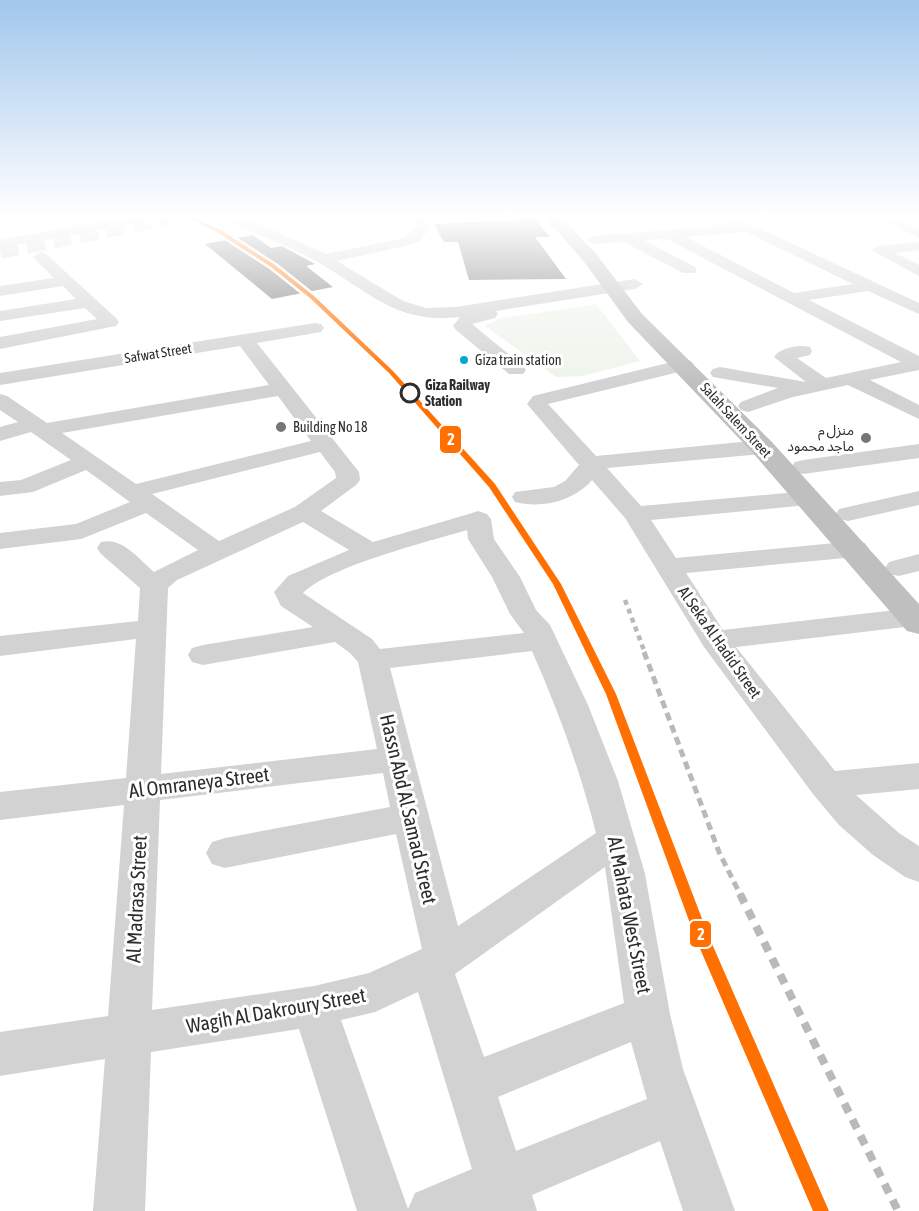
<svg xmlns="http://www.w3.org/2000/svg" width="919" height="1211" font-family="'Asap Condensed','Noto Sans Arabic',sans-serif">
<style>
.green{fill:#eef4eb}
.building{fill:#7e7e7e}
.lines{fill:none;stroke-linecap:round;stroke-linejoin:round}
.major-tunnel{stroke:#d5d5d5;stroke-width:18;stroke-dasharray:18 9;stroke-linecap:butt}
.minor{fill:#d2d2d2;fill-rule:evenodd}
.highway{fill:#bfbfbf;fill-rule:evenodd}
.rail-far2{stroke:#b9b9b9;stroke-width:4.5;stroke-dasharray:5 4.5;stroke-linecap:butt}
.rail-far1{stroke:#b9b9b9;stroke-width:5;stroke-dasharray:8 5;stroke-linecap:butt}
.rail{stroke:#b9b9b9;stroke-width:8;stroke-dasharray:10 8;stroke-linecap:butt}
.metro-1-casing{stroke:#fff;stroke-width:5}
.metro-1{fill:#ff7000;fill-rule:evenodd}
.bus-dot{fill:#00a9ce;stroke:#fff;stroke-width:2}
.stop-dot{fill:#fff;stroke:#2d2d2d;stroke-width:3}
.poi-dot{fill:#767676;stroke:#fff;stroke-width:2}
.labels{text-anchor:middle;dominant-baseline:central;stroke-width:6;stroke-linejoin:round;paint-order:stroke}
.far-street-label{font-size:14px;fill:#2d2d2d;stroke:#fff}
.bus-label{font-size:14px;fill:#2d2d2d;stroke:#fff;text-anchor:start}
.far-stop-label{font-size:14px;font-weight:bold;fill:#2d2d2d;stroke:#fff;text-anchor:start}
.far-poi-label{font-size:14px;fill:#2d2d2d;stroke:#fff;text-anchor:start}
.street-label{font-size:16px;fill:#2d2d2d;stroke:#fff}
.near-street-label{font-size:20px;fill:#2d2d2d;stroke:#fff}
.line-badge{stroke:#fff;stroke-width:2}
.badge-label{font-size:16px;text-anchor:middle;font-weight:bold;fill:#fff}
</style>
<rect width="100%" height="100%" fill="#fff"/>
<polygon class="green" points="596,304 640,361 583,376 556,377 485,326 498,319"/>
<g class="building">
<polygon points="535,219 550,237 535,237 566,279 469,280 458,242 444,242 434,224"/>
<polygon points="253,235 271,248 282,246 315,264 306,266 333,287 272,299 205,244"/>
</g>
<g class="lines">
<polyline class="major-tunnel" points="0,250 167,217"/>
<g class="minor">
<polygon points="127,217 155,217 148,221 0,248 0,240"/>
<path d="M 229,217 L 244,217 L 326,254 L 404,238 L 416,227 L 413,217 L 427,217 L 430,227 L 421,240 L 414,244 L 337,261 L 403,301 L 426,308 L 456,307 L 635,279 L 643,284 L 635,289 L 496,311 L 498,314 L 495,318 L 472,324 L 523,366 L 526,370 L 523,374 L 509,374 L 456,330 L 453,326 L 460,317 C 396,325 367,290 316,261 C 290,246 259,235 231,223 L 227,219 Z"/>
<path d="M 718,217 L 735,217 L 919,303 L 919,314 L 868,291 L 809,300 L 919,356 L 919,370 L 870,380 L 919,405 L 919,419 L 848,385 L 793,397 L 748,412 L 741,410 L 738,406 L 741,402 L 778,388 L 713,377 L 710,373 L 713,369 L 720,367 L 806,382 L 774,357 C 780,348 798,344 810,347 L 812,351 L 810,355 L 797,358 L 826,378 L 901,362 L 667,239 L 644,240 L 695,267 L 697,270 L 695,273 L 683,273 L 624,242 L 593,244 L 586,240 L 593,236 L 731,225 ZM 746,232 L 853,284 L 794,293 L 686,237 Z"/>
<polygon points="877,217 894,217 919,229 919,238"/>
<polygon points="919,242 919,250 895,253 919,265 919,276 871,250 878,246"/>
<polygon points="41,252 46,254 116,318 119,322 116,326 0,349 0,337 97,319 85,308 0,321 0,311 76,299 63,286 0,296 0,286 54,278 33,257"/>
<path d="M 315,323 L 321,324 L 324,328 L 321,332 L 257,343 L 359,472 L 360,480 L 356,485 L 321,511 L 373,542 L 469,514 L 478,511 L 487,514 L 491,519 L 494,539 L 520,577 L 536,610 L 550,625 L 588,705 L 618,781 L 645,874 L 670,1014 L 683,1069 L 735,1211 L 683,1211 L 660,1141 L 532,1195 L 537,1211 L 357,1211 L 299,1029 L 151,1052 L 145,1211 L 93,1211 L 105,1059 L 0,1076 L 0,1032 L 108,1016 L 124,805 L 0,820 L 0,792 L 126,778 L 136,639 L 0,656 L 0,636 L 138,621 L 140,588 L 101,554 L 97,548 L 101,542 C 122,537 138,558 154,572 L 198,550 L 146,513 L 81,539 L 0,549 L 0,533 L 76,524 L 130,502 L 86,470 L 33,492 L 0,496 L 0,482 L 21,480 L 71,460 L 31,432 L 0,441 L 0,427 L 18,422 L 0,410 L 0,394 L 7,396 L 47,423 L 269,385 L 240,346 L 0,385 L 0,373 ZM 278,396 L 311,441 L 136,484 L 62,433 ZM 320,452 L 335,472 L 336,478 L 295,507 L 219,541 L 152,494 ZM 303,522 L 349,550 L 288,576 L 274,592 L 281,606 L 313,627 L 203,645 L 192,648 L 188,655 L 192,662 L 203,665 L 335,642 L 350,653 L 358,662 L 377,749 L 161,774 L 168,588 L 177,580 ZM 467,530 L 468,539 L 492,577 L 510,614 L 524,633 L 380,649 L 372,639 L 303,593 C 330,566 427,542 467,530 ZM 532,651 C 558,710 580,770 596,833 L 458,926 L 390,668 ZM 383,773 L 390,807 L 225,838 L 212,842 L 206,853 L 212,864 L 225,868 L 396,834 L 422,949 L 369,973 L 314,986 L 152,1010 L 160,800 ZM 605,867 L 624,1003 L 484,1057 L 455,974 ZM 418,992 L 472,1169 L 415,1193 L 408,1209 L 341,1020 L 375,1012 ZM 631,1042 L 647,1099 L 516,1151 L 498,1097 Z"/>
<path d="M 684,359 L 691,361 L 694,365 L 691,369 L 548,404 L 596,456 L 762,440 L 770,442 L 773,447 L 770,452 L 762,454 L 607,468 L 641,506 L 808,491 L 817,493 L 820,498 L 817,503 L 808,505 L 651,520 L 676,558 L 856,541 L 865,543 L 869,549 L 865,555 L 856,557 L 686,573 L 723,630 L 913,608 L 919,610 L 919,624 L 913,626 L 736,647 L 835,771 L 919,763 L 919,789 L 856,795 L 899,833 L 919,846 L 919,882 L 905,877 L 873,855 L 839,825 L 813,794 L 704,647 L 625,518 L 592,480 C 574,501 542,509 515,502 L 512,497 L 515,492 L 554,487 L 565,481 L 579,465 L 527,404 L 533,396 Z"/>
<polygon points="919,444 919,458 803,474 795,472 791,467 795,462 803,460"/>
<polygon points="919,491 919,505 848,521 839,519 836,514 839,509"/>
<polygon points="919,554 919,571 899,576 889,574 885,568 889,562"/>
</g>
<polygon class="highway" points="545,217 561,217 597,255 642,314 771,441 919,604 919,634 907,631 753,453 628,322 585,263"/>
<polyline class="rail-far2" points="625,600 645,653"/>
<polyline class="rail-far1" points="644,652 719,852 741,896"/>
<polyline class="rail" points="740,894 898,1211"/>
<defs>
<polygon id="metro-1" points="186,217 191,217 219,229 275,265 314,296 393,371 495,484 561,584 616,694 709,937 829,1211 813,1211 695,937 606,694 553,584 489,487 389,373 310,298 271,267 215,231"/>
</defs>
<use href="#metro-1" class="metro-1-casing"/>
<use href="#metro-1" class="metro-1"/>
</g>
<linearGradient id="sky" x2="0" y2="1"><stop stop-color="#a1c6ec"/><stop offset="0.56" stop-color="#fff"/><stop offset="1" stop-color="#fff" stop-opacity="0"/></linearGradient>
<rect width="919" height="386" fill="url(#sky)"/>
<circle class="bus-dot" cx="464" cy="360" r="5"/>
<circle class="stop-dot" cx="410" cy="393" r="9"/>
<g class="poi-dot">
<circle cx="281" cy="427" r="6"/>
<circle cx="866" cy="438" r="6"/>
</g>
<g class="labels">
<g class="far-street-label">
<text transform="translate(158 353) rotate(-9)">Safwat Street</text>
<text transform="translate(736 420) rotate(47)">Salah Salem Street</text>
</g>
<g class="bus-label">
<text x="475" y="360">Giza train station</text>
</g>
<g class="far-stop-label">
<text x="425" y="385">Giza Railway<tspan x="425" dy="16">Station</tspan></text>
</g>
<g class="far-poi-label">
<text x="293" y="427">Building No 18</text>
<text x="854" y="430" text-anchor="end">منزل م<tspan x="854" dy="16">ماجد محمود</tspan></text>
</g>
<g class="street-label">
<text transform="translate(720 642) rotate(55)">Al Seka Al Hadid Street</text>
</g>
<g class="near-street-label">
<text transform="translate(199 782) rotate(-7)">Al Omraneya Street</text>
<text transform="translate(409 809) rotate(77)">Hassn Abd Al Samad Street</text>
<text transform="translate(136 899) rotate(-87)">Al Madrasa Street</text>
<text transform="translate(630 915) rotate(79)">Al Mahata West Street</text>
<text transform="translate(276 1010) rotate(-10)">Wagih Al Dakroury Street</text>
</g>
</g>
<g class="line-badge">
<rect x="439" y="425" width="23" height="29" rx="6" fill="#ff7000"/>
<rect x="689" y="920" width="23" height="28" rx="6" fill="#ff7000"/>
</g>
<g class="badge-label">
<text x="451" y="445">2</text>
<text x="701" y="940">2</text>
</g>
</svg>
